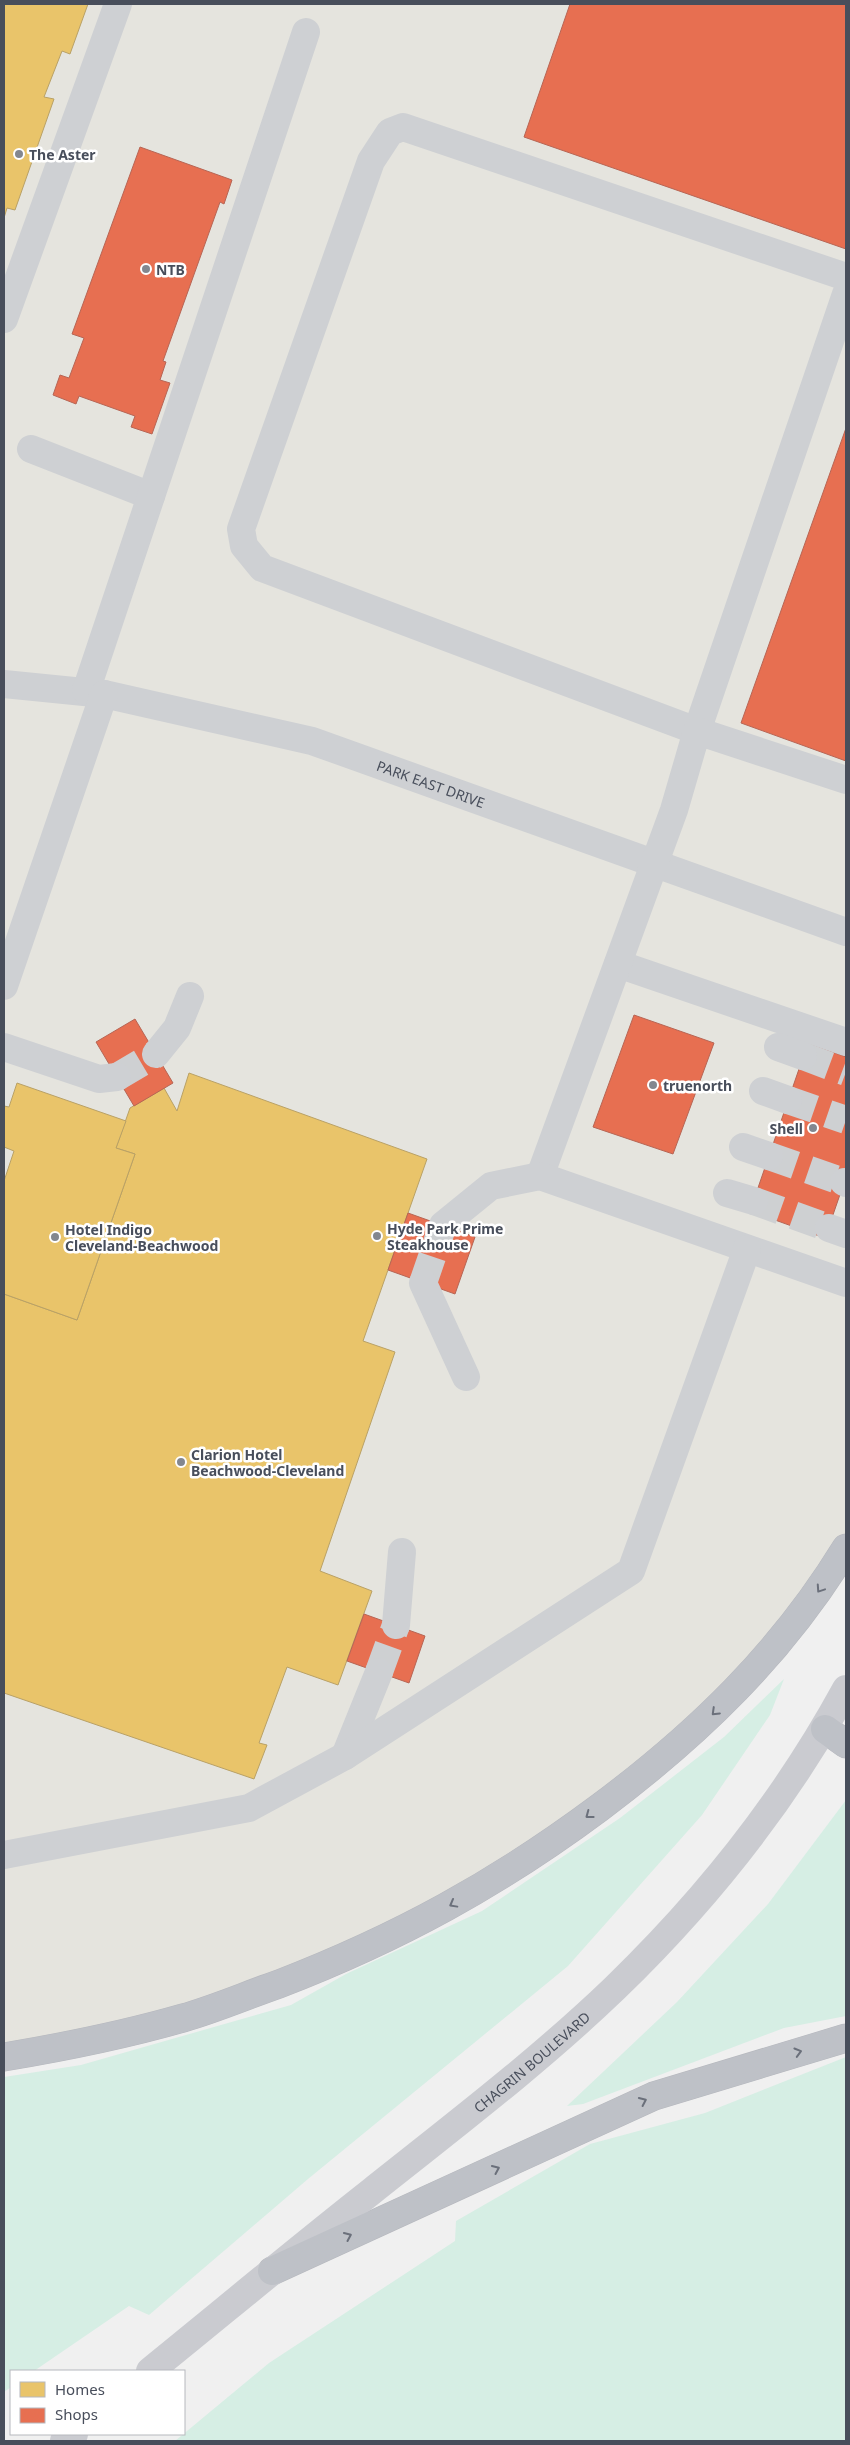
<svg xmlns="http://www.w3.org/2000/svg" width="850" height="2445" font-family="'Noto Sans',sans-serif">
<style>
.commercial{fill:#e5e4de}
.green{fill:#d6eee4}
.homes{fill:#e9c46a;stroke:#b9a166}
.shops{fill:#e76f51;stroke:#b76554}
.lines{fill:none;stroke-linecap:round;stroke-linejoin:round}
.minor-tunnel{stroke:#ced0d2;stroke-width:28;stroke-dasharray:28 14;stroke-linecap:butt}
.highway-casing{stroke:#b6b8be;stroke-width:29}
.minor{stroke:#ced0d3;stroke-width:28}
.major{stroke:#cacbd0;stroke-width:28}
.highway{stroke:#bec1c7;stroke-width:28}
.oneway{stroke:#6b707b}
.poi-dot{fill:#83878f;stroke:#fff;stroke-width:2}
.labels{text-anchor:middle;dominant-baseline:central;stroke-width:5;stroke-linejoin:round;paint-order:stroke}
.poi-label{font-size:14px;font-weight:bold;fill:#484e5b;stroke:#fff;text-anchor:start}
.street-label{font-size:14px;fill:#484e5b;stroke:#fff}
</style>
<rect width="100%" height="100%" fill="#f0f0f0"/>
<polygon class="commercial" points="4,4 846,4 846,1533 748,1679 633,1783 306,1973 4,2057"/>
<g class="green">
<polygon points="784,1679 770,1715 702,1815 568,1966 308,2179 149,2315 129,2306 34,2371 11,2371 11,2387 4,2392 4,2077 81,2065 291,2005 346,1974 482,1911 620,1818 724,1737"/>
<polygon points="846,1800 846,2016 784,2028 583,2104 567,2106 677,2002 768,1904"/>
<polygon points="846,2057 846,2441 175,2441 269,2363 455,2241 456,2221 590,2144 705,2113"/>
</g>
<g class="homes">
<polygon points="4,4 88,4 70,54 62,51 44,97 54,99 15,210 7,208 4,218"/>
<polygon points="189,1073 427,1159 363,1341 395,1352 320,1571 372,1591 338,1685 287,1667 259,1743 267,1745 254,1779 4,1693 4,1294 77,1320 135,1154 116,1148 130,1108 164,1088 177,1111"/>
<polygon points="17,1083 126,1121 116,1148 135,1154 77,1320 4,1294 4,1181 14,1151 4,1147 4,1106 9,1107"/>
</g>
<g class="shops">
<polygon points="570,4 846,4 846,249 524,137"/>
<polygon points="140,147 232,180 224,204 220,202 163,361 166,362 160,380 170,383 152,434 131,427 135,416 79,396 76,404 53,395 60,375 69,378 84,338 72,334"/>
<polygon points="846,428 846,761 741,723"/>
<polygon points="634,1015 714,1043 673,1154 593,1127"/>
<polygon points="135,1019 173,1083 134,1106 96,1042"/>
<polygon points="808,1043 846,1057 846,1177 825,1238 750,1211"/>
<polygon points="408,1213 475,1237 455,1294 388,1270"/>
<polygon points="364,1614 425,1636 409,1683 347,1661"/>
</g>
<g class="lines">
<g class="minor-tunnel">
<polyline points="803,1056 846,1072"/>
<polyline points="117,1077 156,1054"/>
<polyline points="788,1100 846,1120"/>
<polyline points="769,1156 844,1182"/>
<polyline points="754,1201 829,1228"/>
<polyline points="423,1283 443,1225"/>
<polyline points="379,1672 396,1625"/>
</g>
<defs>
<g id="highway">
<polyline points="825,1729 846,1744"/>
<path d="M 4,2057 C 64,2047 124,2035 183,2018 C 215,2009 247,1995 279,1984 C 398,1938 497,1884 599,1808 C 698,1734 781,1654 846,1548"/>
<polyline points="272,2271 654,2096 846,2038"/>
</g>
</defs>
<use href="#highway" class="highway-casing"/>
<g class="minor">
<polyline points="846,277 403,127 390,132 371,161 241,529 244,546 262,568 697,731 846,294"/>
<polyline points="4,319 118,4"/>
<polyline points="31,449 151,496"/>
<path id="s1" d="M 4,684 L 104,694 L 312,741 L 846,932"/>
<polyline points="86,691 306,32"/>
<polyline points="618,964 846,1042"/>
<polyline points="4,986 104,694"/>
<polyline points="4,1047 99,1079 117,1077"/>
<polyline points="778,1047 803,1056"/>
<polyline points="156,1054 177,1028 190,996"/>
<polyline points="763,1091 788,1100"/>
<polyline points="743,1147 769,1156"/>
<polyline points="540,1176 674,810 697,731 846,780"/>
<polyline points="844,1182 846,1183"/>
<polyline points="727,1193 754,1201"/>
<polyline points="443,1225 491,1186 540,1176 846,1283"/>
<polyline points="829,1228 846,1234"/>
<polyline points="423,1283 466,1377"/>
<polyline points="396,1625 402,1552"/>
<polyline points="345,1756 379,1672"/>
<polyline points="4,1855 249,1808 345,1756 631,1571 747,1249"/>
</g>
<g class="major">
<path id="s2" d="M 150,2371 C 224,2311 297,2250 372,2191 C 455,2125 539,2061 615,1988 C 706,1900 785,1801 846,1689"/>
<polyline points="64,2441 74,2434"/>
</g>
<use href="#highway" class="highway"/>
</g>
<defs><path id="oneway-chevron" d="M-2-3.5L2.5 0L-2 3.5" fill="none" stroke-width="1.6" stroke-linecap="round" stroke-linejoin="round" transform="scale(1.25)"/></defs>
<g class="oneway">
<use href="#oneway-chevron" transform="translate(820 1589) rotate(124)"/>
<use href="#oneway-chevron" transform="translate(715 1712) rotate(136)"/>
<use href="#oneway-chevron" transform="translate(589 1815) rotate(143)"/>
<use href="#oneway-chevron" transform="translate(453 1904) rotate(151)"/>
<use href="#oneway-chevron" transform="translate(798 2052) rotate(-16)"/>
<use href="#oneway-chevron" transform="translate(643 2101) rotate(-25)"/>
<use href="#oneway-chevron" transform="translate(496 2169) rotate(-24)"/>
<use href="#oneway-chevron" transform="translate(348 2236) rotate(-24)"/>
</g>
<g class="poi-dot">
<circle cx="19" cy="154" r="5"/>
<circle cx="146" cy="269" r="5"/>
<circle cx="653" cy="1085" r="5"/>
<circle cx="813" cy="1128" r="5"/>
<circle cx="377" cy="1236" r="5"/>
<circle cx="55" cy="1237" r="5"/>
<circle cx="181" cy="1462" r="5"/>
</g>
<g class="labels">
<g class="poi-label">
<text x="29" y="154">The Aster</text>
<text x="156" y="269">NTB</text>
<text x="663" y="1085">truenorth</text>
<text x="803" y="1128" text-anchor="end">Shell</text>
<text x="387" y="1228">Hyde Park Prime<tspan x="387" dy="16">Steakhouse</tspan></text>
<text x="65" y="1229">Hotel Indigo<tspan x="65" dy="16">Cleveland-Beachwood</tspan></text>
<text x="191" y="1454">Clarion Hotel<tspan x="191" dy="16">Beachwood-Cleveland</tspan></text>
</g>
<g class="street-label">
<text stroke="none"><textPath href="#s1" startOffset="440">PARK EAST DRIVE</textPath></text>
<text stroke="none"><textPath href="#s2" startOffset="491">CHAGRIN BOULEVARD</textPath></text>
</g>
</g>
<rect width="850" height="2445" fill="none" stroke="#484e5b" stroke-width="10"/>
<rect x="10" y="2370" width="175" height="65" fill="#ffffff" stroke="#b6b8bd"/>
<rect x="20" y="2382" width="25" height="15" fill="#e9c46a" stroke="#b6b8bd"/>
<text x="55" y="2395" font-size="15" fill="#484e5b">Homes</text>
<rect x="20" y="2408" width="25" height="15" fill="#e76f51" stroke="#b6b8bd"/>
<text x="55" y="2420" font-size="15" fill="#484e5b">Shops</text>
</svg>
